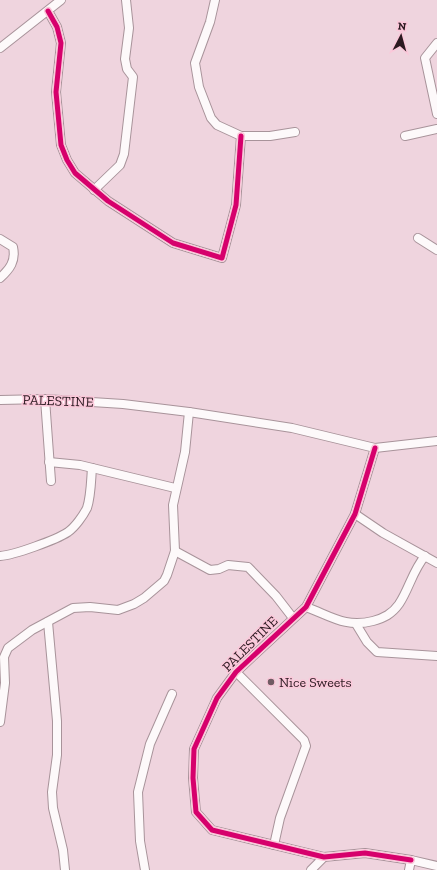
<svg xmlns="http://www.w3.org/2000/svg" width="437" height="870" font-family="'Zilla Slab',serif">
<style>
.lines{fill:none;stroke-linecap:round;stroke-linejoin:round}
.minor-casing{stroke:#a8939a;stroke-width:10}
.minor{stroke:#fdf9fa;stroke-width:8}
.cycleway-casing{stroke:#fbc8da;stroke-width:8}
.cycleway{stroke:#d6006c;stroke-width:5}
.poi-dot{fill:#705b63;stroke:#fbc8da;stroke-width:1.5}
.labels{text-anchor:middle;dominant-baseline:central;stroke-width:3;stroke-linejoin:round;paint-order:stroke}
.street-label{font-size:14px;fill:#2c1a21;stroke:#fbc8da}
.poi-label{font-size:14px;fill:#2c1a21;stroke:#fbc8da;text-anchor:start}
</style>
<rect width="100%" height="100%" fill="#efd4de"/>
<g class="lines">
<defs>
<g id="minor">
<polyline points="215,0 210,22 195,63 199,87 211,118 217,125 241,136 270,136 295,132"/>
<polyline points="48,11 57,27 61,43 56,92 61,145 67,160 75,173 108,201 173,243 222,258 236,205 241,136"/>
<polyline points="437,43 425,58 437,114"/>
<polyline points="0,48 61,0"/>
<polyline points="405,136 437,129"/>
<polyline points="94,190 120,165 124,154 133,77 127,69 125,59 129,28 126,0"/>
<polyline points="418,238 437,250"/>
<path d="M 0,239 L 13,247 C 16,261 10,269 0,278"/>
<polyline points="45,399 51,481"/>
<polyline points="0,400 45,399 123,404 189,412 292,428 375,448 437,441"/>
<polyline points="375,448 355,514 306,607 236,672 217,698 194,749 193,778 196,812 212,830 324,857 365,853 411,860"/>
<polyline points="49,462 80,465 175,488"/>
<polyline points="355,514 383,533 437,563"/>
<polyline points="175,551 210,570 219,569 228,565 248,567 276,596 293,618"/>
<path d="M 0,556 C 14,555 56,540 68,532 C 75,527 83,516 87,508 C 91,496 91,480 92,468"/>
<path d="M 306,607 C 331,616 345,628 373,621 C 384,618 392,614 399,604 C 409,589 413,570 425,556"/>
<polyline points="48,622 57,721 57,755 52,792 53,808 63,850 65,870"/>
<polyline points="356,624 367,642 377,652 437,656"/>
<polyline points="236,672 304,740 306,746 280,818 274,845"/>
<polyline points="0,722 5,683 4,657 8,648 32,630 73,608 90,607 118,610 134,604 144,598 164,581 167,575 175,551 173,505 185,452 189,412"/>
<polyline points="145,870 140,841 138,792 150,744 172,694"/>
<polyline points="311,870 324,857"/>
<polyline points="409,870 411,860 437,866"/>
</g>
</defs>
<use href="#minor" class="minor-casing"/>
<use href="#minor" class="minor"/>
<defs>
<g id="cycleway">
<polyline points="48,11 57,27 61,43 56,92 61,145 67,160 75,173 108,201 173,243 222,258 236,205 241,136"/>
<polyline points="375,448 355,514 306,607 236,672 217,698 194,749 193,778 196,812 212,830 324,857 365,853 411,860"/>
</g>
</defs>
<use href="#cycleway" class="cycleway-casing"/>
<use href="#cycleway" class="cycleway"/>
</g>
<circle class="poi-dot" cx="271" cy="682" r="4"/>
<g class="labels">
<g class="street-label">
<text transform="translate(58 401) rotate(2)">PALESTINE</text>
<text transform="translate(250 644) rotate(-45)">PALESTINE</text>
</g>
<g class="poi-label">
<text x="279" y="682">Nice Sweets</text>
</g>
</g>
<g transform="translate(401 36) rotate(6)" stroke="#fbc8da" stroke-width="3" paint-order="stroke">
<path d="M0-3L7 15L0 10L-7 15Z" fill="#2c1a21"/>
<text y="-6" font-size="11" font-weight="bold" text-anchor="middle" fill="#2c1a21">N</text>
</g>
</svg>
